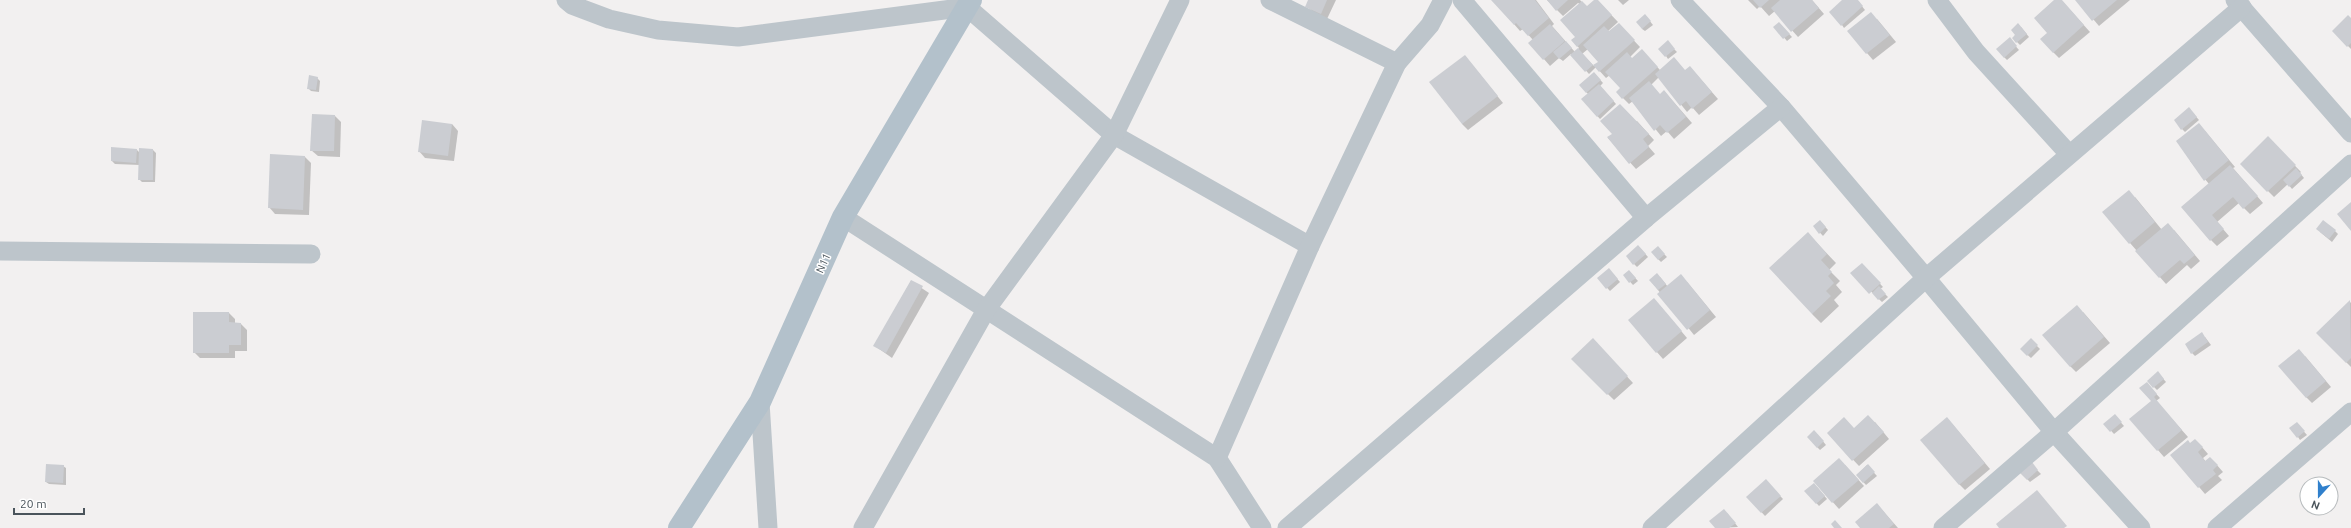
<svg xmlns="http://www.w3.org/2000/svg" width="2351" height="528" font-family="Ubuntu,sans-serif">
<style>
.shadow{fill:#0003;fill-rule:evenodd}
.building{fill:#cbcdd2}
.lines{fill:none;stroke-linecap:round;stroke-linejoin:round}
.minor{stroke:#bdc5cb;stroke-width:19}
.primary{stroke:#b3c1cb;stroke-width:22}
.labels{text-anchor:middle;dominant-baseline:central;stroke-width:3;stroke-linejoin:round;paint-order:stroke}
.street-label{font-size:11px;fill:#4a545b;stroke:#fff}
</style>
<rect width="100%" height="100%" fill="#f2f0f0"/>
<g class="shadow">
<polygon points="1309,0 1336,0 1327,19 1313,12 1307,6"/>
<path d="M 1493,0 L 1536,0 L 1554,24 L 1552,26 L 1575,52 L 1579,48 L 1572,40 L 1576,37 L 1580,4 L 1578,3 L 1563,16 L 1547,0 L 1580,0 L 1587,8 L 1597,0 L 1618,22 L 1608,31 L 1625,31 L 1640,47 L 1630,57 L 1632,59 L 1648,57 L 1660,70 L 1696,74 L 1718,99 L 1699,115 L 1692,107 L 1687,112 L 1659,77 L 1651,85 L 1660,95 L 1664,91 L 1692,123 L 1674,139 L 1667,131 L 1661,136 L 1633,101 L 1629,104 L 1617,92 L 1622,88 L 1610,75 L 1606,78 L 1596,67 L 1589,74 L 1571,54 L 1563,61 L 1559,58 L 1550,66 L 1530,43 L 1533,40 L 1523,29 L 1520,31 ZM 1588,49 L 1599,62 L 1594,66 L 1582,54 Z"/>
<polygon points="1618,0 1629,0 1623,5"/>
<polygon points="1748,0 1812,0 1824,14 1798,37 1775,11 1769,16 1760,6 1757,9"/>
<polygon points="1844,0 1857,0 1865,10 1844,28 1842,25"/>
<polygon points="2055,0 2061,0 2090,32 2059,58 2053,52 2049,33"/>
<polygon points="2077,0 2130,0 2099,26"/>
<polygon points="1645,15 1653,25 1645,31 1642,29"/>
<polygon points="1877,19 1896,42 1873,60 1848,31"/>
<polygon points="2351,20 2351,49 2333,31"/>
<polygon points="1779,23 1792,37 1787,41 1775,27"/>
<polygon points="2021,27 2029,37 2020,45 2013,38"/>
<polygon points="2012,42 2019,50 2007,60 2004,57"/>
<polygon points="1670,45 1677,52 1668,59 1666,56"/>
<polygon points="1465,56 1503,103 1468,130 1462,124"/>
<polygon points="1594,73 1603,83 1600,86 1616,104 1600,119 1582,99 1588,94 1580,85"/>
<polygon points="317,78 320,81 319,92 311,91 308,88"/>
<polygon points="2192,112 2199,120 2185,132 2182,129"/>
<polygon points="335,116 341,122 340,157 318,156 311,150"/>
<polygon points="1637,121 1654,140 1648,146 1655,154 1636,169 1608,138"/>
<polygon points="452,124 458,131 454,161 425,158 419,151"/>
<polygon points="2205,131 2235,167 2233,168 2263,203 2250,214 2239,203 2217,222 2229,236 2217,246 2211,240 2209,184 2190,161"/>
<polygon points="2268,138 2301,172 2300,173 2304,178 2292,189 2288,184 2274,197 2241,164"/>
<polygon points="137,150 140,153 153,150 156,153 155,182 142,182 139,179 140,165 115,164 112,161"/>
<polygon points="271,155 305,157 311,163 309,215 275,214 269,207"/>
<polygon points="2135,197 2162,230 2174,230 2200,261 2191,269 2187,265 2166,284 2130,243"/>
<polygon points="1820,221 1828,230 1823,236 1814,226"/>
<polygon points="2335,231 2338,234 2332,242 2320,232"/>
<polygon points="1816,242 1836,263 1829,270 1840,281 1836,285 1842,292 1834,300 1839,306 1821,323 1812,314"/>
<polygon points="1641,249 1648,257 1637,267 1634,264"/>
<polygon points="1661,251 1667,257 1661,262 1658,259"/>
<polygon points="1862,264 1883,287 1880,289 1888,297 1882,302 1852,273"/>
<polygon points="1629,271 1638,281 1633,285 1624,275"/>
<polygon points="1612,273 1620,282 1610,291 1598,278"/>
<polygon points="1660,277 1668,287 1687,282 1716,317 1694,335 1650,280"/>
<polygon points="911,281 929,293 892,358 875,346"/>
<polygon points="2350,302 2351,303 2351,367 2317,333"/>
<polygon points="1660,306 1687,338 1663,359 1629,320"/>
<polygon points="2083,312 2110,343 2076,372 2070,366"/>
<polygon points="229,313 235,319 235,324 241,324 247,330 247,351 235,351 235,358 200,358 194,352"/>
<polygon points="2205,337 2211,345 2195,356 2192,353"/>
<polygon points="2031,340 2040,349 2031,358 2021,349"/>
<polygon points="1599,346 1633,383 1614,400 1572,359"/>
<polygon points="2305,356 2331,387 2312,403 2306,397"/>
<polygon points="2161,376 2166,382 2157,390 2148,381"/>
<polygon points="2149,386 2160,398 2156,401 2188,437 2164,457 2131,419 2152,401"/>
<polygon points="2117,418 2124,426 2114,434 2105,424"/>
<polygon points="1875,422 1889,439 1859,466 1828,433 1854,429"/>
<polygon points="1953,425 1990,469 1965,490 1959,484"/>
<polygon points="2299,426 2307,435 2300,440 2298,437"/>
<polygon points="1817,434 1826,445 1820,450 1817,447"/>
<polygon points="2191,444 2201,446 2208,454 2203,458 2206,462 2216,464 2223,472 2218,476 2222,480 2205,494 2172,455"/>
<polygon points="1845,465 1864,486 1839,509 1814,481"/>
<polygon points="1867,465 1877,476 1866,485 1857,475"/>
<polygon points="63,466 66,468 66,485 49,484 46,482"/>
<polygon points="2034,467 2041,474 2030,482 2021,473"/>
<polygon points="1769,484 1783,499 1765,516 1748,497"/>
<polygon points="1817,487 1827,499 1819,506 1806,491"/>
<polygon points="1877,505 1883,511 1898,528 1862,528"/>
<polygon points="1727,513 1738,527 1716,528"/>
</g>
<g class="building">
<polygon points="1308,0 1327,0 1321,14 1305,7"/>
<polygon points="1491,0 1535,0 1549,18 1528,36 1516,23 1514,25"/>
<polygon points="1547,0 1568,0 1556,11"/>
<polygon points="1594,0 1598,0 1612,15 1577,47 1571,40 1575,37 1560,20 1582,1 1587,6"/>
<polygon points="1753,0 1769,0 1760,8"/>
<polygon points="1780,0 1812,0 1819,8 1791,32 1771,8"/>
<polygon points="1842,0 1858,0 1863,6 1841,26 1829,12"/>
<polygon points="2054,0 2062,0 2084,25 2053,53 2040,39 2047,33 2034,18"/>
<polygon points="2075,0 2117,0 2092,21"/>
<polygon points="1871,12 1890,35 1866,54 1847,31"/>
<polygon points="1645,14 1651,21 1642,29 1636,22"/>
<polygon points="2348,15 2351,18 2351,43 2347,47 2332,31"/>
<polygon points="1779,22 1790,34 1783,39 1773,27"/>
<polygon points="1619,23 1635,40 1599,72 1593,65 1598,62 1583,45 1604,26 1609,31"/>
<polygon points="2018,23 2027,34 2016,43 2012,38 2015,35 2011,30"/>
<polygon points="1550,24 1565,41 1543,60 1528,43"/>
<polygon points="2010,37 2017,46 2004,58 1996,49"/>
<polygon points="1668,40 1675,49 1665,57 1658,49"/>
<polygon points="1566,41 1572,48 1559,59 1553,52"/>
<polygon points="1578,48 1593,65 1585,72 1570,55"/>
<polygon points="1642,49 1658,67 1622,99 1616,92 1620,88 1605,72 1627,52 1632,58"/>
<polygon points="1465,55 1498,96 1462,124 1429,82"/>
<polygon points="1674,57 1685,70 1690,66 1712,92 1692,109 1686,101 1680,106 1655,74"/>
<polygon points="1594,72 1601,80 1586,93 1579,85"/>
<polygon points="309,75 318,77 316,90 307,89"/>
<polygon points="1649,81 1660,94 1664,90 1686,117 1667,133 1660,125 1654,131 1629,98"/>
<polygon points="1599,84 1614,101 1597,117 1581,99"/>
<polygon points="1620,104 1649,134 1643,139 1649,147 1629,164 1607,137 1612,134 1600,121"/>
<polygon points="2189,107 2197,117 2181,130 2174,120"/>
<polygon points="312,114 335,115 334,151 310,151"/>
<polygon points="422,120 452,124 448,156 418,152"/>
<polygon points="2199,123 2229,160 2204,181 2176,141"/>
<polygon points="2268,136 2296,165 2267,192 2240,164"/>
<polygon points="111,147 137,149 136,163 111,161"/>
<polygon points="139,148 153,149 153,180 138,180"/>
<polygon points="270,154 305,156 303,210 268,208"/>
<polygon points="2230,165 2258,196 2243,209 2233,197 2212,215 2224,229 2210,241 2181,207"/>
<polygon points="2296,168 2302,175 2289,187 2283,180"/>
<polygon points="2129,190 2155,222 2129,244 2102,212"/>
<polygon points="2351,202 2351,231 2337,214"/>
<polygon points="1820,220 1826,227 1819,234 1813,226"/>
<polygon points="2323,220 2336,230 2329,239 2316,229"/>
<polygon points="2168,223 2195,255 2184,264 2180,260 2159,278 2135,251"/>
<polygon points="1808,232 1827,254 1821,260 1832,272 1828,276 1834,283 1826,291 1831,296 1812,314 1769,268"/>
<polygon points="1638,245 1646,254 1633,265 1626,256"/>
<polygon points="1658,246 1665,254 1658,260 1651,252"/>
<polygon points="1862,263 1881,283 1869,294 1850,273"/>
<polygon points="1609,268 1618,279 1606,289 1597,278"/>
<polygon points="1629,270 1636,278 1629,283 1623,275"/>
<polygon points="1657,273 1666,284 1658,290 1649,280"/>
<polygon points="1681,274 1710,310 1687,330 1657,294"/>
<polygon points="911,280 923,286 886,353 873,346"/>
<polygon points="1879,286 1886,294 1878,300 1872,293"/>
<polygon points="1654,298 1682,331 1656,353 1628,320"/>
<polygon points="2350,300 2351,358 2346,363 2316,333"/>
<polygon points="2077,305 2104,337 2070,367 2042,335"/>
<polygon points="193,312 229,312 229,322 241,323 241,345 229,345 229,353 193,353"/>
<polygon points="2202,332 2208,342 2191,354 2185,344"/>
<polygon points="1593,338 1628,376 1607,395 1571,359"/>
<polygon points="2031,338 2038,345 2027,356 2020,349"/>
<polygon points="2299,349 2326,381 2306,398 2278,366"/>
<polygon points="2158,371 2164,379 2153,388 2147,381"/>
<polygon points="2147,382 2157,394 2154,397 2182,430 2157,451 2129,419 2151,401 2139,388"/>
<polygon points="2115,414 2122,422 2110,432 2103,424"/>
<polygon points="1868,415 1884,432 1852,461 1827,433 1844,417 1854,428"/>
<polygon points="1947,417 1985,463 1959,485 1920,440"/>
<polygon points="2297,422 2305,431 2297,438 2289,428"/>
<polygon points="1814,430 1824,441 1817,448 1807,437"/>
<polygon points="2195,439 2203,447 2198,452 2205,461 2210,457 2218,465 2213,470 2216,474 2198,488 2170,455 2188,440 2190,443"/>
<polygon points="1839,458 1859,480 1832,503 1813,481"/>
<polygon points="2032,462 2038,470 2027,480 2020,473"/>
<polygon points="46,464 64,465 63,483 45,482"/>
<polygon points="1868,464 1875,472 1863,483 1856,475"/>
<polygon points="1766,479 1781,496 1761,513 1746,497"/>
<polygon points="1814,483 1825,496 1816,504 1804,491"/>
<polygon points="2037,490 2067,526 2064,528 1999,528 1996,524"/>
<polygon points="1877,503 1894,524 1889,528 1860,528 1855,522"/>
<polygon points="1724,509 1736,523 1729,528 1715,528 1709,521"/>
<polygon points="1835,520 1842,528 1834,528 1831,524"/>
</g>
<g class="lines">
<g class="minor">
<polyline points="566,0 572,5 609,19 658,30 738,37 967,7 1114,135 1310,246"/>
<polyline points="1270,0 1397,63"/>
<polyline points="1462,0 1646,218"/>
<polyline points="1680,0 1781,107 1926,278 2054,432 2141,528"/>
<polyline points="1937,0 1976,52 2069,154"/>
<polyline points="2235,0 2351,133"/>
<polyline points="843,217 1217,458 1262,528"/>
<polyline points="0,251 311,254"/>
<polyline points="760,402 768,528"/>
<polyline points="1217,458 1310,246 1397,63 1430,25 1443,0"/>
<polyline points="863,528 986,310 1114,135 1180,0"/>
<polyline points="1287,528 1646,218 1781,107"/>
<polyline points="1652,528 1926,278 2242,7"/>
<polyline points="1943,528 2054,432 2351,164"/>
<polyline points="2217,528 2351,412"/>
</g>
<polyline class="primary" points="679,528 760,402 843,217 971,0"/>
</g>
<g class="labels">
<g class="street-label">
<text transform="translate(823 263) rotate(-66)">N11</text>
</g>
</g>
<g transform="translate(2319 496) rotate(201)"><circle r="19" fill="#ffffff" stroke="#b7bbbd"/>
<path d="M0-3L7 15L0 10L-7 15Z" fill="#3080cc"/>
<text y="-6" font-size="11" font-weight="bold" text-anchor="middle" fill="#4a545b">N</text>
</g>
<path d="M14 508v6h70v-6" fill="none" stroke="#4a545b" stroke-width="2"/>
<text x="20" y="508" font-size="12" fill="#4a545b" stroke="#ffffff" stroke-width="3" paint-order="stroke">20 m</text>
</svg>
